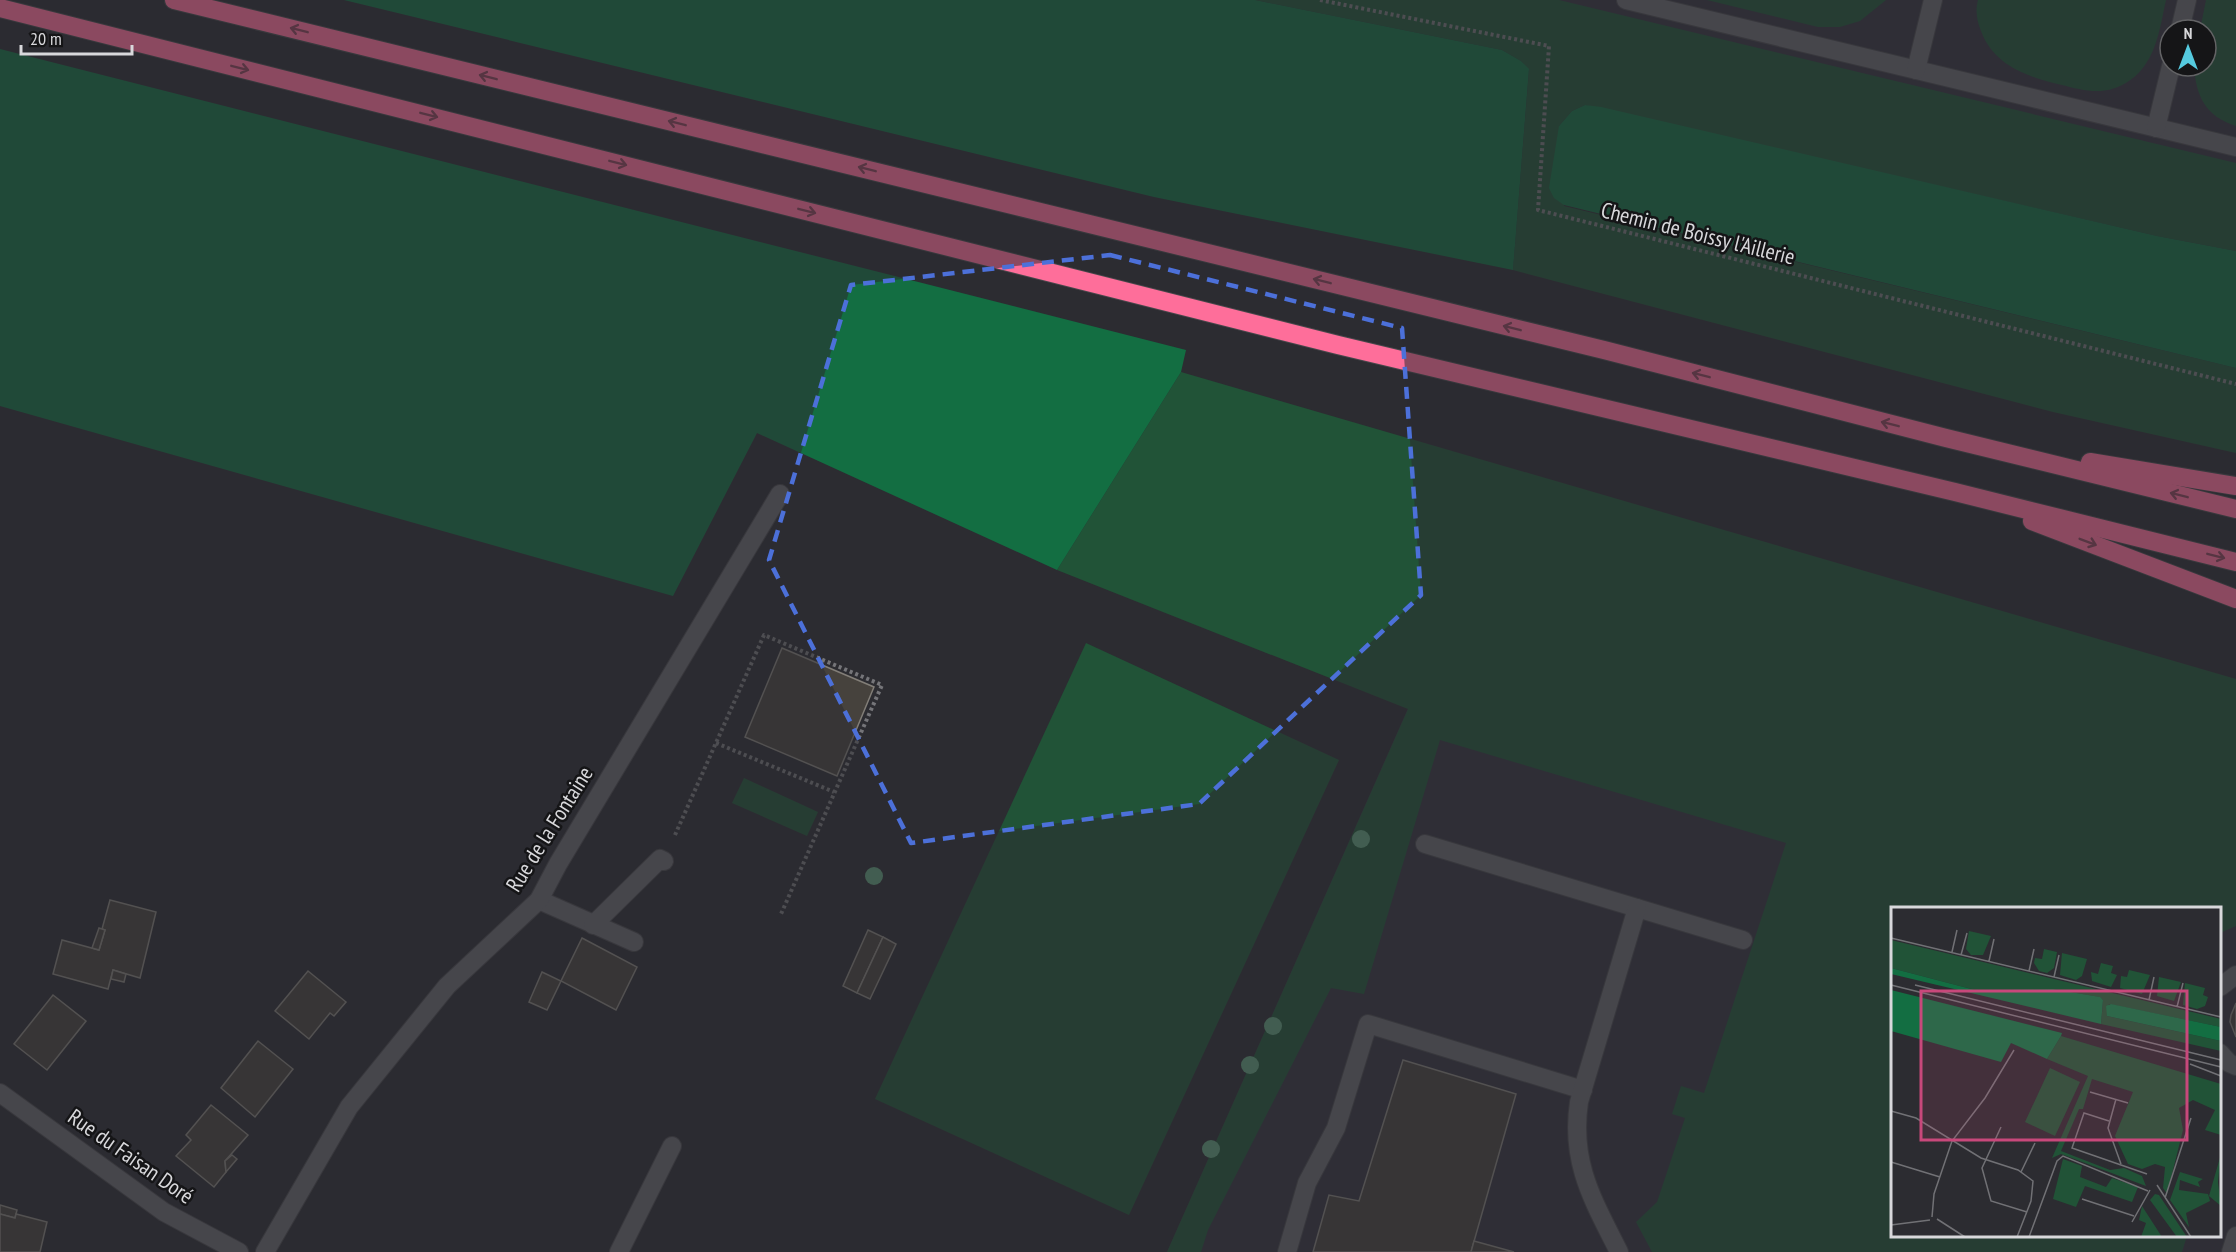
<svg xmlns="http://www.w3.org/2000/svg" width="2236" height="1252" font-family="'PT Sans Narrow',sans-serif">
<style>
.built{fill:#33323d;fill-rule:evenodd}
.green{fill:#215337}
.forest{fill:#136e42}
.building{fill:#46423d;stroke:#827e78;stroke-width:1.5}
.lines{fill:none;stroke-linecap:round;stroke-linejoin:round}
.minor-casing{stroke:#48474b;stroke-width:20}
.highway-casing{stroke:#48474b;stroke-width:20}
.path{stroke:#757579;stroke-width:4;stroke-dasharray:3 3;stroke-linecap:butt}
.minor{stroke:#66666c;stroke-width:18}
.highway{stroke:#fe6e9a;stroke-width:18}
.tree{fill:#5e9a78}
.oneway{stroke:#8a4258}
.marked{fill:none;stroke:#4c70d9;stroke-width:4.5;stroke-dasharray:12 8;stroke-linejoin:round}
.labels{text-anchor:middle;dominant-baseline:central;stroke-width:5;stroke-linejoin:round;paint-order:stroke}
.street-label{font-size:22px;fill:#d8d8db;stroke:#151517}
.inset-road{fill:none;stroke:#717175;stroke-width:1.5}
.view{fill:#c8487b;fill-opacity:0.15;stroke:#c8487b;stroke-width:3}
.inset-edge{fill:none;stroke:#d8d8db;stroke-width:3}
</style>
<rect width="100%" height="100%" fill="#2c2c31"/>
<g class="built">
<path d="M 1432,0 L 2236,0 L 2236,251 ZM 2170,30 L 2206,30 L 2206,66 L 2170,66 Z"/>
<path d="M 1408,708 L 2236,901 L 2236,1252 L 1167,1252 ZM 1892,908 L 2220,908 L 2220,1236 L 1892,1236 Z"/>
</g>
<g class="green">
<polygon points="1255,0 1559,0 2236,163 2236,251 2157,236 1585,105 1572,111 1559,126 1564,206 2236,368 2236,453 2053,412 1513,270 1529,70 1521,61 1502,50"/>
<polygon points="1707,0 1886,0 1860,21 1840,27 1818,27"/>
<path d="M 1978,0 L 2166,0 C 2161,22 2158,47 2145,65 C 2138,76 2124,86 2112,89 C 2095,94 2078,89 2062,85 C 2028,77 1994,66 1981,31 C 1977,21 1975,11 1978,0 Z"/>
<path d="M 2206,0 L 2236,0 L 2236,126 C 2205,116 2196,96 2194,66 L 2206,66 L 2206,30 L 2200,30 Z"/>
<polygon points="1181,372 2236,679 2236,926 2220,933 2220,908 1892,908 1892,1236 2187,1236 2182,1252 1652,1252 1636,1222 1657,1202 1685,1118 1672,1114 1681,1086 1704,1093 1786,843 1440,740 1364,994 1331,988 1208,1230 1201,1252 1167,1252 1408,709 1057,570"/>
<polygon points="1086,643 1339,760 1129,1215 875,1099"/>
<polygon points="744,778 818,812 807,836 732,803"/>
</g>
<g class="forest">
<polygon points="344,0 1255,0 1502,50 1521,61 1529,69 1513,270 1154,197"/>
<polygon points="0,49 1186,350 1181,372 1057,570 757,433 673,596 0,406"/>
<polygon points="1585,105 1601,107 2157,236 2236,251 2236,368 1564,205 1554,198 1549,188 1559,126 1572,111"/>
</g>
<g class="building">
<polygon points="782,648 874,687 837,776 745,737"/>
<polygon points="110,900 156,912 140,978 113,970 108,989 53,974 62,940 99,950 105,930 102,929"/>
<polygon points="99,928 105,930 99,950 92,948"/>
<polygon points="868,930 883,937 857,993 843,986"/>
<polygon points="883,937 896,944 870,999 857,993"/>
<polygon points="582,938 637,967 616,1010 561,981"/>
<polygon points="113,970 126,974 124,982 111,979"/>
<polygon points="308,971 346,1002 334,1016 330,1013 309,1039 275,1011"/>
<polygon points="542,972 561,981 547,1010 529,1002"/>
<polygon points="53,995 86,1021 47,1070 14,1044"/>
<polygon points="2236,1003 2236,1037 2230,1022 2231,1015"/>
<polygon points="258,1041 293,1069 255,1117 221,1088"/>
<polygon points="1403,1060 1516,1094 1471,1252 1313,1252 1329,1195 1359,1201"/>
<polygon points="211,1105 248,1135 225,1161 226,1172 214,1187 176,1156 191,1140 186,1135"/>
<polygon points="232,1155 237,1159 226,1172 225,1161"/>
<polygon points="0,1205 17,1210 15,1218 0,1214"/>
<polygon points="0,1214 15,1218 16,1214 47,1222 40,1252 0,1252"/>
<polygon points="1474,1241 1514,1252 1471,1252"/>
</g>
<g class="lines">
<defs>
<g id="minor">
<polyline points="1626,0 2236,147"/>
<polyline points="2180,30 2187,0"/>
<polyline points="1916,70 1933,0"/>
<polyline points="2156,128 2171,66"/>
<polyline points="1425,844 1743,940"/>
<polyline points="539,900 634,942"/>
<polyline points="593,925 660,859 664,861"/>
<polyline points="2220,987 2236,975"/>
<polyline points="2220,1053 2229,1063 2236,1066"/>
<polyline points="0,1093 164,1212 239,1252"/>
<polyline points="265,1252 349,1107 447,986 539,900 558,864 780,494"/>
<polyline points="619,1252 672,1146"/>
<polyline points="1287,1252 1307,1183 1336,1128 1368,1024 1583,1090"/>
<path d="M 1619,1252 C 1593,1200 1570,1163 1579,1102 L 1637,908"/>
<polyline points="2231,1252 2236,1236"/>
</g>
<g id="highway">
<polyline points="174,0 1604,350 1946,438 2236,509"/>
<polyline points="0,8 1338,345 1955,492 2236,562"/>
<polyline points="2090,462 2236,486"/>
<polyline points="2032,521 2236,599"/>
</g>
</defs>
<use href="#minor" class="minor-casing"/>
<use href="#highway" class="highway-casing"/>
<g class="path">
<polyline points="1320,0 1549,46 1538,210 2236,384"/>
<polyline points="716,743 834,792"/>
<polyline points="675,835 764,635 882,685 781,914"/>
</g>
<use href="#minor" class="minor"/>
<use href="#highway" class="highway"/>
</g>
<g class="tree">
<circle cx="1361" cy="839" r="9"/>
<circle cx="874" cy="876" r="9"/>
<circle cx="1273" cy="1026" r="9"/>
<circle cx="1250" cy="1065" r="9"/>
<circle cx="1211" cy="1149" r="9"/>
</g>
<defs><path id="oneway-shaft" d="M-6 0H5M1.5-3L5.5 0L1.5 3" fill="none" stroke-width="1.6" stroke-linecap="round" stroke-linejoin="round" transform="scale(1.5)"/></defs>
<g class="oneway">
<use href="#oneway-shaft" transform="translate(299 30) rotate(-166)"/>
<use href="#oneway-shaft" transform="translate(240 68) rotate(14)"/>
<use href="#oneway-shaft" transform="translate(488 77) rotate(-166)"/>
<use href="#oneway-shaft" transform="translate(429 115) rotate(14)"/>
<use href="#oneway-shaft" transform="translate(677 123) rotate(-166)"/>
<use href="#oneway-shaft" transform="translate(618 163) rotate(14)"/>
<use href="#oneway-shaft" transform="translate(867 169) rotate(-166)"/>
<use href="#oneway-shaft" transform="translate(807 211) rotate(14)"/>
<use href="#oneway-shaft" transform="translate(1322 281) rotate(-166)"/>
<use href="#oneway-shaft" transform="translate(1512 328) rotate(-166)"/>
<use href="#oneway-shaft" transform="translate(1701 375) rotate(-166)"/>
<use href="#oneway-shaft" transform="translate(1890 424) rotate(-166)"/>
<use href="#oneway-shaft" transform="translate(2179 495) rotate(-166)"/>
<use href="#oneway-shaft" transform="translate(2088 542) rotate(21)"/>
<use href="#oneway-shaft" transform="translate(2216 556) rotate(14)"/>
</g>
<path d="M0 0H2236V1252H0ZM 1110,255 L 1402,328 L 1421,595 L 1199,804 L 911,843 L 769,560 L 851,285 Z" fill="#2c2c31" fill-opacity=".55" fill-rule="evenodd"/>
<path class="marked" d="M 1110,255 L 1402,328 L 1421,595 L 1199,804 L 911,843 L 769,560 L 851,285 Z"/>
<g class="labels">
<g class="street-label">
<text transform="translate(1698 233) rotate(14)">Chemin de Boissy l'Aillerie</text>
<text transform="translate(549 829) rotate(-58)">Rue de la Fontaine</text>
<text transform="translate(131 1156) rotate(35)">Rue du Faisan Doré</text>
</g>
</g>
<g transform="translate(1891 907)">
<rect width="330" height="330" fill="#2c2c31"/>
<path d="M 78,24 L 100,29 L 92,48 L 80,48 L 75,42 ZM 0,33 L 330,112 L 330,120 L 218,97 L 216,109 L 330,134 L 330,144 L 210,117 L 212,93 L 208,90 L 162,82 L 84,83 L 0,61 ZM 153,42 L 166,45 L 163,61 L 156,66 L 148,64 L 143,56 L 144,51 L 151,52 ZM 171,46 L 196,52 L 191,69 L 185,73 L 169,68 ZM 210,56 L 222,59 L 220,66 L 226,68 L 220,80 L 201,74 L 200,65 L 207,67 ZM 238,63 L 259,68 L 251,87 L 229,81 L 230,69 L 236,70 ZM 268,70 L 290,75 L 283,94 L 266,89 ZM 294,76 L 314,81 L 312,88 L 317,90 L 314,99 L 306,102 L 292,98 ZM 170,129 L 330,177 L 330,228 L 314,223 L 324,203 L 302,193 L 288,201 L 292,223 L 276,287 L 272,281 L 274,260 L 264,257 L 251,262 L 237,257 L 224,229 L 242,185 L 201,172 L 192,202 L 188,202 L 170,244 L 219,263 L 233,261 L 251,269 L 255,279 L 170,247 L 161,251 L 197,169 L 156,152 ZM 159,161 L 189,175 L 164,229 L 134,215 ZM 330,247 L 327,275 L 330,299 L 318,289 ZM 172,252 L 191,259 L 189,270 L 215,280 L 221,271 L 247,280 L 241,295 L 194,279 L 185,300 L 162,292 ZM 289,265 L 312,272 L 307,275 L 309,280 L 289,273 L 288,283 L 317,287 L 319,294 L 295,306 L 298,320 L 279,293 ZM 264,287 L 268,288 L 296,330 L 286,330 L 259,293 ZM 251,299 L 271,330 L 250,330 L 255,316 L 248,313 Z" fill="#215337"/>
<path d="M 0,61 L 84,83 L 162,82 L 209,90 L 212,93 L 210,117 L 0,67 ZM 0,83 L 171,126 L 170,129 L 156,152 L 120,136 L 110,155 L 0,124 ZM 220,97 L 330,120 L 330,134 L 216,109 L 215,99 Z" fill="#136e42"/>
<path class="inset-road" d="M 0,31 L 330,110M 61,45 L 66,23M 70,48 L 76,26M 98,54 L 103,32M 138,64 L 143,42M 163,70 L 168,48M 0,78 L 330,160M 24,78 L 330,153M 258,93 L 263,70M 286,100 L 292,76M 299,157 L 330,169M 199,185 L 237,196M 225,192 L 217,221 L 230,257M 0,204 L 25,211 L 90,251 L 127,263 L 142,274 L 140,294 L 126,330M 218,214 L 193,206 L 181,241 L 256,267M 110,220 L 91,261 L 100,294 L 136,305M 0,255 L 49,270M 130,265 L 144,236M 266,278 L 300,330M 274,291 L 300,211M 191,292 L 243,309M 41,310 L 43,287 L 61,234 L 94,191 L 123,143M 46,312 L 74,330M 241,315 L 259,283M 0,318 L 39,313M 138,330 L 166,254 L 172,249 L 257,284"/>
<path class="view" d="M 30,84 L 296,84 L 296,233 L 30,233 Z"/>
<rect width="330" height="330" class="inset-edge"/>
</g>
<g transform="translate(2188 48)"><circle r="28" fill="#151517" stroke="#636365" stroke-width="1.5"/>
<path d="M0-4.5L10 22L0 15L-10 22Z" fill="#55cadf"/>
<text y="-9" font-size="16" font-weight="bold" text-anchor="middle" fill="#d8d8db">N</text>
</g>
<path d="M21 45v9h111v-9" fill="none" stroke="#d8d8db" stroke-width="3"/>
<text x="30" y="45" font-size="18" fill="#d8d8db" stroke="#151517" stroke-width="4.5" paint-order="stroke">20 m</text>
</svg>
